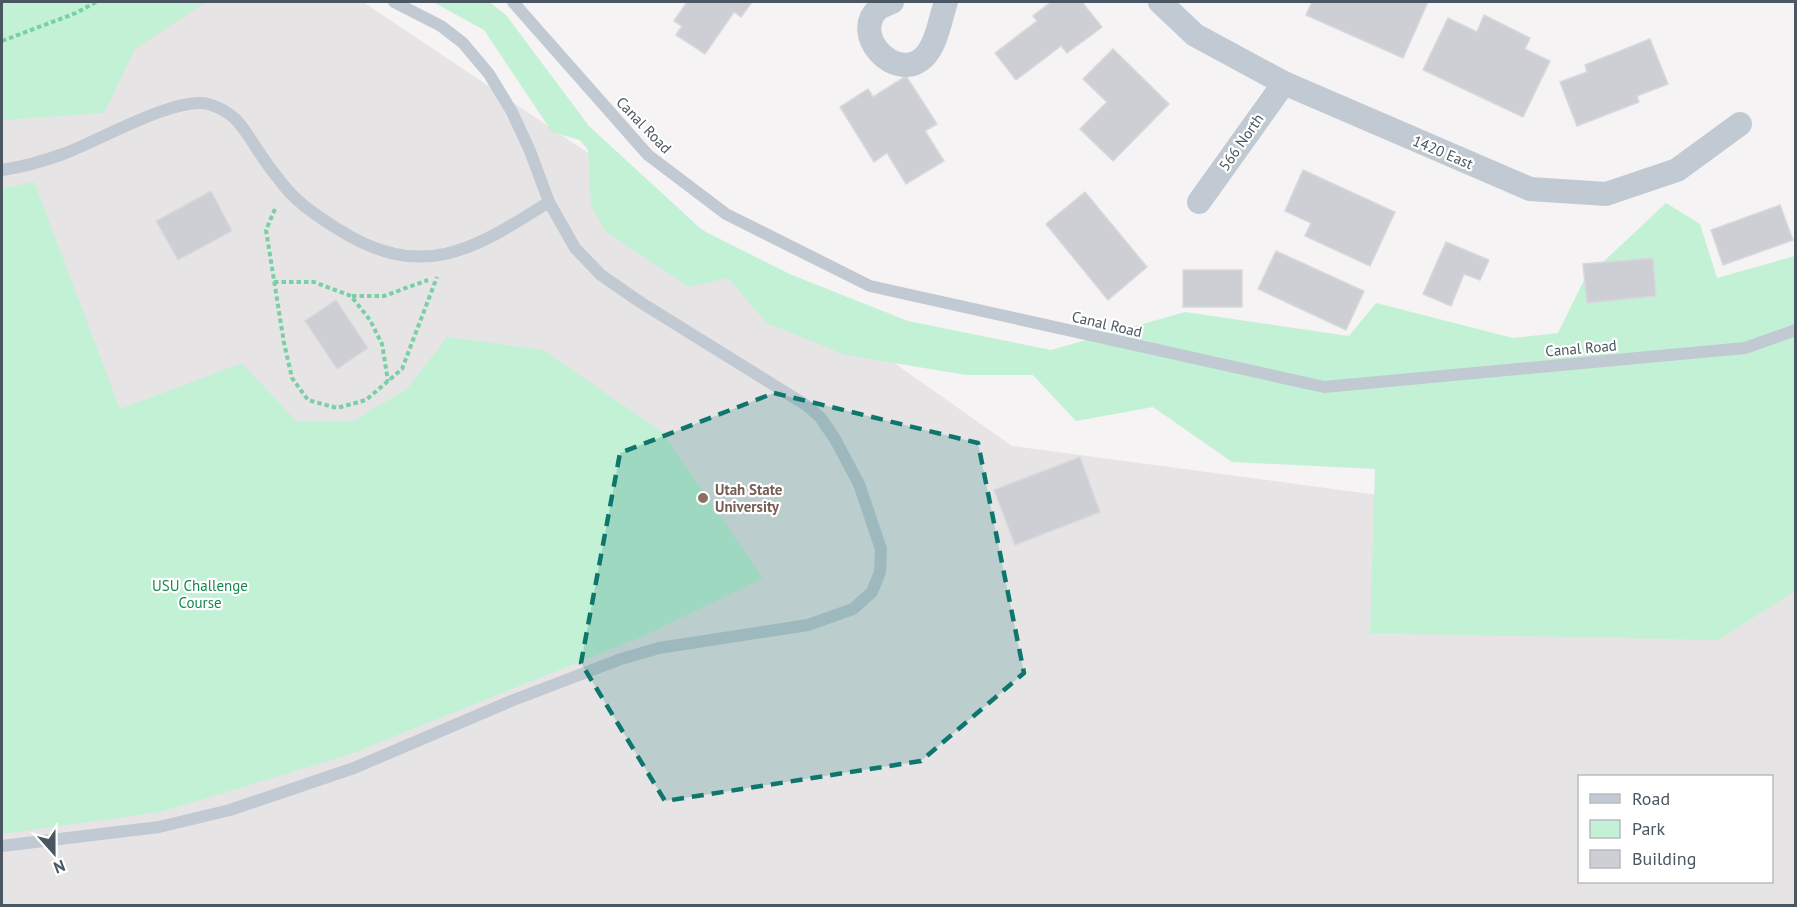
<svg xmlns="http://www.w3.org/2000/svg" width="1797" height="907" font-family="'PT Sans',sans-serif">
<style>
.education{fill:#e6e4e5;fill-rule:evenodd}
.green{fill:#c3f1d5}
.building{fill:#cdcfd5;stroke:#d7d9de;stroke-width:1.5}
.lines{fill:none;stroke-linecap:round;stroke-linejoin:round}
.path{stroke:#7ad0a6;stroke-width:4;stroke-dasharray:4.5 3;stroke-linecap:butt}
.lane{stroke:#c1cad2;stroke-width:12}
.street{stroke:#c1cad2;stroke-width:24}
.marked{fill:#0f766e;fill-opacity:0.2;stroke:#0f766e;stroke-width:4.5;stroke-dasharray:12 8;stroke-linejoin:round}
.education-dot{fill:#8d6e63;stroke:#fff;stroke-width:2}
.labels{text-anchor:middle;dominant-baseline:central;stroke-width:4.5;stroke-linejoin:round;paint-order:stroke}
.street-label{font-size:15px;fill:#4a5661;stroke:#fff}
.education-label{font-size:15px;font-weight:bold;fill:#785e54;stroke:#fff;text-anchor:start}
.park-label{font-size:15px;fill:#17864f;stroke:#fff}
</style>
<rect width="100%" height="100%" fill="#f5f3f3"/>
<path class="education" d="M 2,2 L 363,2 L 761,269 L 1012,446 L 1795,551 L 1795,905 L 2,906 ZM 1580,776 L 1772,776 L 1772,882 L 1580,882 Z"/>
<g class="green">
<polygon points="2,2 206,2 135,49 104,113 2,120"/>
<polygon points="433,2 489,2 506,15 589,126 702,230 792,275 908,321 1051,350 1185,312 1349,336 1376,303 1513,338 1558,333 1584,280 1666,203 1700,224 1717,278 1795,256 1795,591 1718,640 1370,633 1375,469 1232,462 1153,407 1076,421 1033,375 966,375 846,355 767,323 728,278 689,287 606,232 591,206 588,150 580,140 552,132 484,30"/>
<polygon points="34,182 120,409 242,363 297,422 351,422 407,389 447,337 543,350 662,432 763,578 646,635 348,755 160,812 2,834 2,188"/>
</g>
<g class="building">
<polygon points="687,2 752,2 741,17 734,12 705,54 676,35 682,26 674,21"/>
<polygon points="1051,2 1082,2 1102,27 1067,53 1061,46 1016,80 995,53 1037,21 1033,16"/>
<polygon points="1312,2 1428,2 1403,58 1306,15"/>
<polygon points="1484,15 1530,38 1525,49 1550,61 1523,117 1423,70 1448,18 1477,32"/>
<polygon points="1650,39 1668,84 1637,96 1639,102 1577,126 1560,82 1587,72 1585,65"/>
<polygon points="1113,49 1169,104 1113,161 1080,129 1107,102 1083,79"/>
<polygon points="906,76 937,124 925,131 944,161 906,184 887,153 874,162 840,107 868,89 873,97"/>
<polygon points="1303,170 1395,212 1370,266 1305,236 1311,223 1285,211"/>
<polygon points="211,191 232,231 178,260 156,221"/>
<polygon points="1085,192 1147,267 1108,300 1046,224"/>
<polygon points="1780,205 1793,240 1723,265 1711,230"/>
<polygon points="1446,242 1489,260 1480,280 1464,274 1451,306 1423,294"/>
<polygon points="1276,251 1364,291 1346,330 1258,289"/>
<polygon points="1653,258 1656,296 1587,303 1583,264"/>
<rect x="1183" y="270" width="59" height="37"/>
<polygon points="336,300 368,348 337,369 305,321"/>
<polygon points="1080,457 1100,512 1015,545 994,490"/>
</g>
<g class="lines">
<g class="path">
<polyline points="2,41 76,13 96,2"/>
<polyline points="275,209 266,230 284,343 292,378 308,400 337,408 366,400 402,369 437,277"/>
<polyline points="274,282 314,282 351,296 370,320 382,344 388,381"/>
<polyline points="352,296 384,296 428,280"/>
</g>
<g class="lane">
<polyline points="513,2 648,155 726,214 870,286 1324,387 1745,348 1796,330"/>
<path d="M 2,170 C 22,167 44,161 63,154 C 97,142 175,96 208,104 C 237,112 244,130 259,152 C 265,161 271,170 278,178 C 293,200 314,214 336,228 C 422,283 473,250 549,202"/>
<polyline points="2,846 159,827 230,810 354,768 511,701 621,659 659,648 808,625 853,609 872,592 880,572 881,549 859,484 835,439 820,417 806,405 640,302 601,275 575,248 549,202 530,151 512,112 489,74 463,43 441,26 394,2"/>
</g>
<g class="street">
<path d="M 892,2 C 888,4 883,5 879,8 C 849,34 895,83 923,58 C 937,45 940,19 946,2"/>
<polyline points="1160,2 1195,35 1284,83 1530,189 1606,194 1677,170 1740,124"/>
<polyline points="1199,202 1284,83"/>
</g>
</g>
<path class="marked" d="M 774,393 L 978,443 L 1024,673 L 921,761 L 665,801 L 581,663 L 620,453 Z"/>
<circle class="education-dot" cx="703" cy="498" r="6"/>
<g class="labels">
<g class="street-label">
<text transform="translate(644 125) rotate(46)">Canal Road</text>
<text transform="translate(1241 142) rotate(-55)">566 North</text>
<text transform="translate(1443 152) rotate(23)">1420 East</text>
<text transform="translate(1107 324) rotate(13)">Canal Road</text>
<text transform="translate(1581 348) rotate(-5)">Canal Road</text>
</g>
<g class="education-label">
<text x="715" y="489">Utah State<tspan x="715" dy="17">University</tspan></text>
</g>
<g class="park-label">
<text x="200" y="585">USU Challenge<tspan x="200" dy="17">Course</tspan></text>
</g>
</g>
<rect width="1797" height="907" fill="none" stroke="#4a5661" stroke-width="6"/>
<rect x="1578" y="775" width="195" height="108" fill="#ffffff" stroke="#b7bbc0" stroke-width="1.5"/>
<rect x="1590" y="794" width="30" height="9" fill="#c1cad2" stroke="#b7bbc0" stroke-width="1.5"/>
<text x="1632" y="805" font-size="18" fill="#4a5661">Road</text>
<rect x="1590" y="820" width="30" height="18" fill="#c3f1d5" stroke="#b7bbc0" stroke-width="1.5"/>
<text x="1632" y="835" font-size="18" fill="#4a5661">Park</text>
<rect x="1590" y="850" width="30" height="18" fill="#cdcfd5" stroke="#b7bbc0" stroke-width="1.5"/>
<text x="1632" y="865" font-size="18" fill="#4a5661">Building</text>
<g transform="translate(54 853) rotate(159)" stroke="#ffffff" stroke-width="4.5" paint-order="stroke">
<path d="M0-4.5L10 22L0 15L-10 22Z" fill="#4a5661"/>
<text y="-9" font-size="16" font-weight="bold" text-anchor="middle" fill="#4a5661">N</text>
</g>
</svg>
